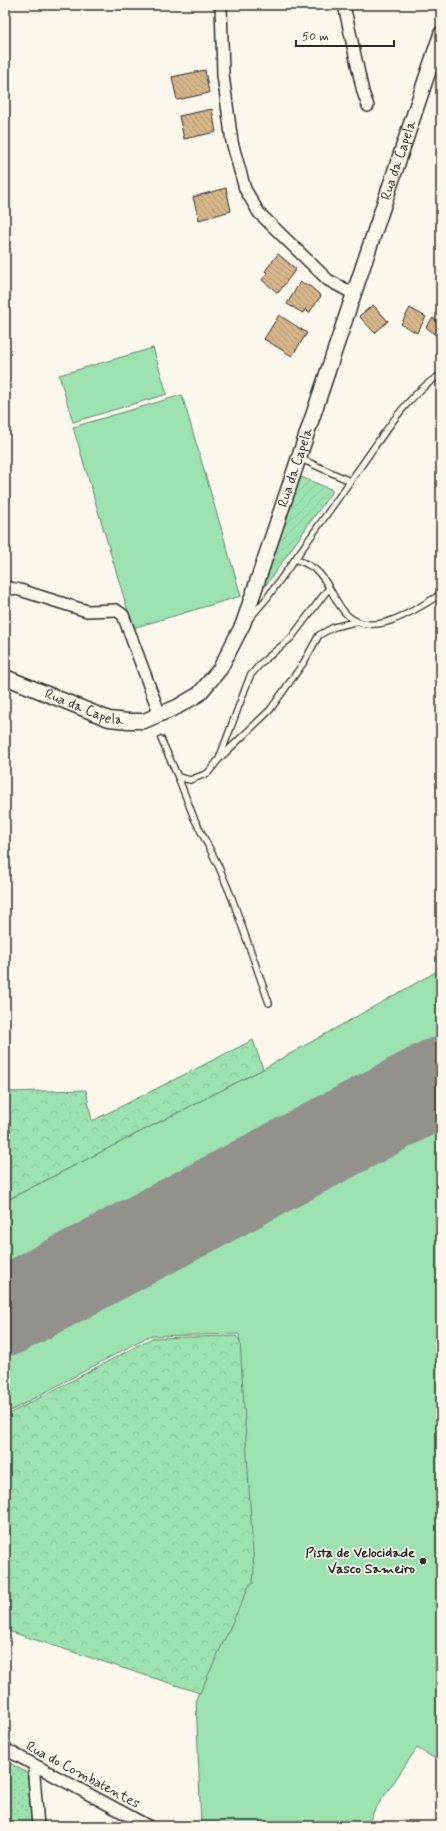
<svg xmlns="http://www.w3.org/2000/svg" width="446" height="1831" font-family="Mynerve,sans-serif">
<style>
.built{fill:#f0e4ce}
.grass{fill:#9be2b0;stroke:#63866e}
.forest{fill:url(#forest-crowns);stroke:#63866e}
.park{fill:url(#park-dots);stroke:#63866e}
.garden{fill:url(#garden-furrows);stroke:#63866e}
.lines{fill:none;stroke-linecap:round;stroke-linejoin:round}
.runway{stroke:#93918c;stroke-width:88}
.building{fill:url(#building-back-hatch);stroke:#2b2b2b}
.service-casing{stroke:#2b2b2b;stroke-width:8}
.minor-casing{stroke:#2b2b2b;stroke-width:14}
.tertiary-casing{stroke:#2b2b2b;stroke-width:17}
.service{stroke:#fbf7ec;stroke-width:5.5}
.minor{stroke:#fbf7ec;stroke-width:11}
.tertiary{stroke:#fbf7ec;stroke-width:14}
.poi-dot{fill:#2b2b2b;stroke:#fbf7ec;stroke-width:1.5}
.labels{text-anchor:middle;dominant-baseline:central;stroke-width:3.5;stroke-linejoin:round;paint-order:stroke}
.street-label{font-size:14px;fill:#2b2b2b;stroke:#fbf7ec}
.poi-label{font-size:14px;font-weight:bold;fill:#2b2b2b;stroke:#fbf7ec;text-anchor:end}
</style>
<defs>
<pattern id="forest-crowns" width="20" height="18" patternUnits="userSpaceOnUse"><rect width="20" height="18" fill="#9be2b0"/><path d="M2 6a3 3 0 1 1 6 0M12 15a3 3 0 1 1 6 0" fill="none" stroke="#86c298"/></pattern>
<pattern id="park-dots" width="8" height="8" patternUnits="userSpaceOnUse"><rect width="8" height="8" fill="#9be2b0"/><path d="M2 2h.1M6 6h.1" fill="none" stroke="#86c298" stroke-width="1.8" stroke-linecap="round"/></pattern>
<pattern id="garden-furrows" width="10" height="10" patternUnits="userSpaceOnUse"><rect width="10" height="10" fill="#9be2b0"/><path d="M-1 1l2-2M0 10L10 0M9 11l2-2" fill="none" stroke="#86c298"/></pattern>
<pattern id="building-back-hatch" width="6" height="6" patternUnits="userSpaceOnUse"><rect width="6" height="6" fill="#d6b689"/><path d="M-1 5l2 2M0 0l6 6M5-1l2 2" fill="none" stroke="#ae9470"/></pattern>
</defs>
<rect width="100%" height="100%" fill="#fbf7ec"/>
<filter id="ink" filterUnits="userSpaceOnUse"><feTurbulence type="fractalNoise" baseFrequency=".025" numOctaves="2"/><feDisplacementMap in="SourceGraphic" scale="8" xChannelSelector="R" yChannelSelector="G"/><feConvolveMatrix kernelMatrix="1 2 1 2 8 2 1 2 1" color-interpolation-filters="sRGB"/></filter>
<g filter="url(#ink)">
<polygon class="built" points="441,1008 441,1272 251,1286 5,1384 5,1240"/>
<g class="grass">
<polygon points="153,348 167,394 73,422 59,375"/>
<polygon points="182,395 241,596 133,628 73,427"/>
<polygon points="441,969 441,1057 5,1286 5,1201 263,1069"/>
<polygon points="441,1107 441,1762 417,1748 374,1811 367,1826 201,1826 196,1699 251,1573 239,1334 149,1336 5,1414 5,1339"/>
</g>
<g class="forest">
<polygon points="253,1040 263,1069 5,1201 5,1092 86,1090 92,1121"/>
<polygon points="236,1336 240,1341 254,1569 253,1584 250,1584 200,1693 5,1630 5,1416 152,1338"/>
</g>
<polygon class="park" points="5,1760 27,1773 36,1826 5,1826"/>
<polygon class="garden" points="301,477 333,490 259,595"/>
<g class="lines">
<polyline class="runway" points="5,1312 441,1081"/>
</g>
<g class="building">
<polygon points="205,70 209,93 177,100 172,77"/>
<polygon points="212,109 216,132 184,139 179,116"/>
<polygon points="226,188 231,211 199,220 193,197"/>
<polygon points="278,254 296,269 278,293 262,280 267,273 265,271"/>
<polygon points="300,282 311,287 321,296 309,313 305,309 303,313 287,304"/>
<polygon points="373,305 388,321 375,333 359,316"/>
<polygon points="410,308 426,317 417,333 401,324"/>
<polygon points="279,315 307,333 292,356 264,339"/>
<polygon points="433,318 441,324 441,340 426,327"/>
</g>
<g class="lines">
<defs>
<g id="service">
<polyline points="299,458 350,481"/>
<path d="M 295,559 C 317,528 339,497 361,466 C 381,438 410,391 441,375"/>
<path d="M 250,618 L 267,598 L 295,559 C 303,562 313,566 319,573 C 328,583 334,598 342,609 C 367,644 415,610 441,594"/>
<polyline points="161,739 178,777 190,780 208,773 219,759 250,676 261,663 291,638 329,588"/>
<polyline points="220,758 270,710 304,662 319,635 334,627 355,622"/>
<polyline points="178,777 194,818 218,865 232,898 269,1003"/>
</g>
<g id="minor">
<polyline points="221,5 223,75 232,142 245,189 259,213 328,280 354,294"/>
<polyline points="344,5 363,92 368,106"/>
<polyline points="5,587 20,590 87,611 116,610 123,615 160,715"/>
<polyline points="5,1749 148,1826"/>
<polyline points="35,1766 34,1776 38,1826"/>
</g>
<g id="tertiary">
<path id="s1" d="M 5,677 L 109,719 L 128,721 L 144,721 L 177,707 L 199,694 L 220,669 L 243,624 L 441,34"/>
</g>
</defs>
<use href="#service" class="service-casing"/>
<use href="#minor" class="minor-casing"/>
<use href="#tertiary" class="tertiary-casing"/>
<use href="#service" class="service"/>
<use href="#minor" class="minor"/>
<use href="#tertiary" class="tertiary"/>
</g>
</g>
<circle class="poi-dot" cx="423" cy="1561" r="4"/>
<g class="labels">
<g class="street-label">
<text stroke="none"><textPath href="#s1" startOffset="781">Rua da Capela</textPath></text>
<text stroke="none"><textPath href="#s1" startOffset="457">Rua da Capela</textPath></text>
<text stroke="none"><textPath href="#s1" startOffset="85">Rua da Capela</textPath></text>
<text transform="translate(83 1775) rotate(28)">Rua do Combatentes</text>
</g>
<g class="poi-label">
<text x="415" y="1553">Pista de Velocidade<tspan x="415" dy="16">Vasco Sameiro</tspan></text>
</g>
</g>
<rect width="446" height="1831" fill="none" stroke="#fbf7ec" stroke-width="20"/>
<rect x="10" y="10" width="426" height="1811" fill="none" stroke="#2b2b2b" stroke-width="1.5" filter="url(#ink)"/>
<path d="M296 40v6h98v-6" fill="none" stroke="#2b2b2b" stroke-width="2"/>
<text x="302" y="40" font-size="12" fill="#2b2b2b" stroke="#fbf7ec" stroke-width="3" paint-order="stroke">50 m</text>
</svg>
